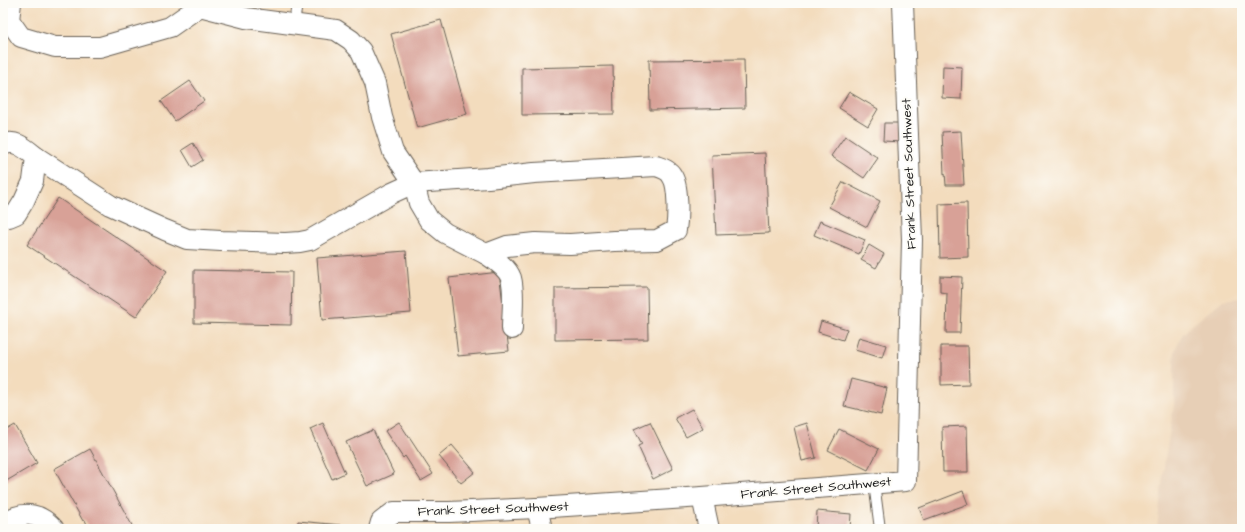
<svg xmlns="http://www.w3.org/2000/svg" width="1245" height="532" font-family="'Architects Daughter',sans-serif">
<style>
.built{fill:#e7cfb6}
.building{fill:#d8a197}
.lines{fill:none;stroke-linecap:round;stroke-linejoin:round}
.service-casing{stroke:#675f54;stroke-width:12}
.minor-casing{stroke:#675f54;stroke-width:22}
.service{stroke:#fff;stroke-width:10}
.minor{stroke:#fff;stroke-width:20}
.labels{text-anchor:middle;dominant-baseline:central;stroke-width:4;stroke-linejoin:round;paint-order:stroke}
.street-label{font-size:13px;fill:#1c1c1c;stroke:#fdfcf7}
</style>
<rect width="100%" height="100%" fill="#fdfcf7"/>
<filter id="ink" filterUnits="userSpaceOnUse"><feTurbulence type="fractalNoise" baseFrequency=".025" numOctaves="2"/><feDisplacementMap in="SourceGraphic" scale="8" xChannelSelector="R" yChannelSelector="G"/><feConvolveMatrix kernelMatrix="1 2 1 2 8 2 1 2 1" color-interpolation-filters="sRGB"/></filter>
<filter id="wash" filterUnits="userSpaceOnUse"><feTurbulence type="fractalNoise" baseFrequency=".012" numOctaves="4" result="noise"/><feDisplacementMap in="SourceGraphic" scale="16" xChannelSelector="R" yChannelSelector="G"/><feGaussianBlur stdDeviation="0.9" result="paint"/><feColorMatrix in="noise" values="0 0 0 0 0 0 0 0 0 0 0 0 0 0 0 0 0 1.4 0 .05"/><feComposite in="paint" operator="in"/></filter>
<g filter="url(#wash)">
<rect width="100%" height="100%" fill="#f3dcbd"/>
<polygon class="built" points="1242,298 1242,529 1157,529 1165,459 1174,405 1174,362 1175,351 1178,343 1182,335 1191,326 1223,300"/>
<g id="blocks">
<g class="building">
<polygon points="441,20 467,114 417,128 391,34"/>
<polygon points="744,59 745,108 650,110 649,60"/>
<polygon points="613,66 614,114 522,115 522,68"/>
<polygon points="943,66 962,67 961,99 942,98"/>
<polygon points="190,81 204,101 175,121 161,101"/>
<polygon points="849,92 878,109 868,126 839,108"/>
<polygon points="884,123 901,123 901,142 883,141"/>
<polygon points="961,131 964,185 946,185 945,173 944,174 942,132"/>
<polygon points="845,136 878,158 864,178 831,156"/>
<polygon points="193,143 203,160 192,167 182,150"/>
<polygon points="765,153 769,233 716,235 712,155"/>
<polygon points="843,182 880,201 867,227 829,207"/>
<polygon points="58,198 167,271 136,317 27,245"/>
<polygon points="967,203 968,257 940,258 939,204"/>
<polygon points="820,221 865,240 859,254 814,235"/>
<polygon points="869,245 884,254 876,268 861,260"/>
<polygon points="406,251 411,313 322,320 317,258"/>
<polygon points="194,270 292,272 291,325 194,323"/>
<polygon points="499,272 509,351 458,356 449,278"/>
<polygon points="940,276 962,277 960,333 946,333 947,293 940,292"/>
<polygon points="647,287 648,339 555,340 555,288"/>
<polygon points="821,321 847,329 843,340 818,332"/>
<polygon points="859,337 886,345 882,358 855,350"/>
<polygon points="941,346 968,346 969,384 941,385"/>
<polygon points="851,379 887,388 881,415 844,406"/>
<polygon points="692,409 703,428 686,437 675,418"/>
<polygon points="399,422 433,474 421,481 405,456 403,458 385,431"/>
<polygon points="650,422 673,469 653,479 638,446 642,444 634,429"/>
<polygon points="323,423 345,473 332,479 310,429"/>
<polygon points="807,423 816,458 802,461 794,427"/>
<polygon points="15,425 37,463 3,483 3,432"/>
<polygon points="967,426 968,472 943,472 942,427"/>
<polygon points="839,429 879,449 868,470 828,450"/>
<polygon points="373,430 394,474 367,486 346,442"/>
<polygon points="452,445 475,472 461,483 439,456"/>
<polygon points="90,449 134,529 89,529 85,520 83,521 54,469"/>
<polygon points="963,491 968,504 924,520 919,508"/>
<polygon points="817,511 851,514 850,529 816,529"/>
<polygon points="298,521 341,525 340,529 297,529"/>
</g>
</g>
</g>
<g filter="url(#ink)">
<use href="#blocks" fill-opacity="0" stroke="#675f54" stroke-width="1"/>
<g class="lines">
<defs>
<g id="service">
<polyline points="294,24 297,3"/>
<polyline points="874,483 880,529"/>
</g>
<g id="minor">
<polyline points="11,3 9,20 21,37 55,47 100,47 170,27 200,6 200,3"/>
<path d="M 3,145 C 15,138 27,150 36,157 L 33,181 L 24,201 L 16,214 L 9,217 L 3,216"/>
<path d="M 36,157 L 110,205 L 165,230 L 187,239 L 221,241 L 285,243 L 300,242 L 310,240 L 392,193 L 414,183 L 488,178 L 534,173 L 656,166 C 662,168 669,170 672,176 C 679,186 678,218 676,230 L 657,240 L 614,241 L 570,244 L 535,243 L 507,246 L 486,254 L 445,233 L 429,220 L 419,203 L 414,183 L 393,152 L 382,117 L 375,83 L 361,51 L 351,40 L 336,30 L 246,18 L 200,6"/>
<path d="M 486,254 C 495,260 507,267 511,278 C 515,292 512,314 512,329"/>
<polyline points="702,497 709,529"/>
<polyline points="537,508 542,529"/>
<path d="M 3,523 C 22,511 38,511 54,529"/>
<polyline points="379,529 381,522 394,512 449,512 537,508 702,497 906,481 912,240 903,3"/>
</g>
</defs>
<use href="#service" class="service-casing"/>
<use href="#minor" class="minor-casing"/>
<use href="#service" class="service"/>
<use href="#minor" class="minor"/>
</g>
</g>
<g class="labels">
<g class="street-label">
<text transform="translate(909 174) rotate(-92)">Frank Street Southwest</text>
<text transform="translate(816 488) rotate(-5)">Frank Street Southwest</text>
<text transform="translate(493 509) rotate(-2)">Frank Street Southwest</text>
</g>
</g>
<rect width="1245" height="532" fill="none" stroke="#fdfcf7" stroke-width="16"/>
</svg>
